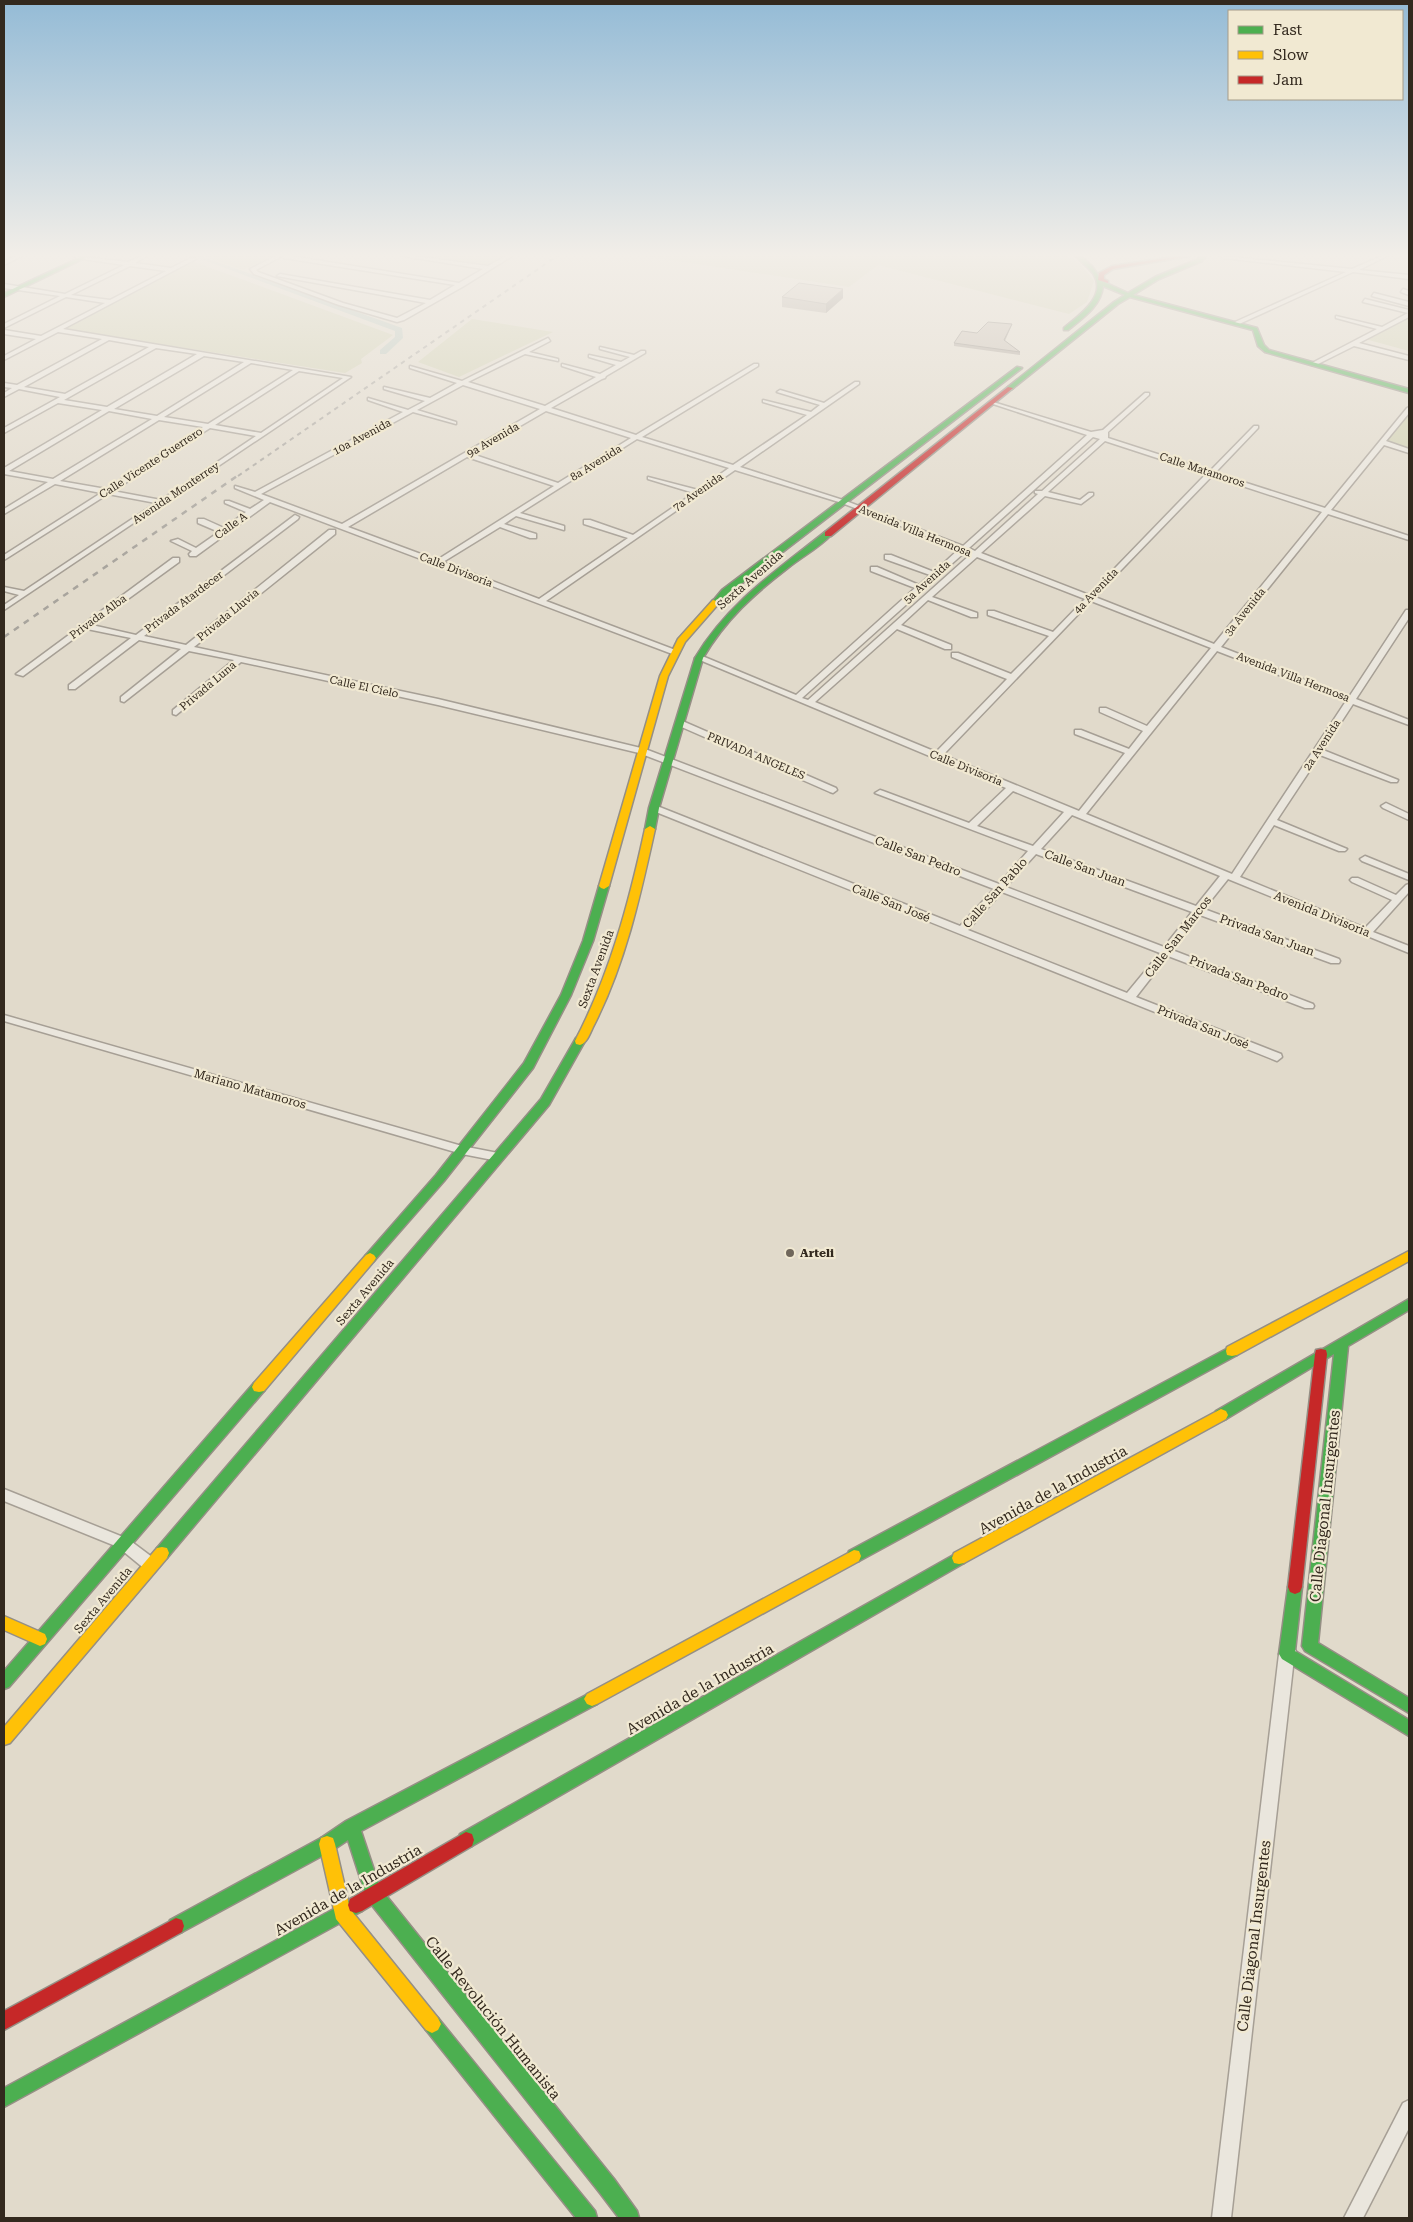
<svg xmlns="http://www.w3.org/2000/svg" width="1413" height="2222" font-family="'Roboto Serif',serif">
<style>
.green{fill:#cfcfaf}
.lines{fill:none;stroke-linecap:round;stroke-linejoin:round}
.canal{fill:#b7c6bc;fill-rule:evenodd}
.street-casing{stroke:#a69f95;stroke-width:3}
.fast-casing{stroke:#958f85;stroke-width:3}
.slow-casing{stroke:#958f85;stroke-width:3}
.jam-casing{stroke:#958f85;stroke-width:3}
.street{fill:#eae6dd;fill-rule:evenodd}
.fast{fill:#4caf50;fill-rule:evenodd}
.slow{fill:#ffc107;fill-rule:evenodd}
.jam{fill:#c62828;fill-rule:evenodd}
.rail-far1{stroke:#a8a49d;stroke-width:2;stroke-dasharray:4.5 4.5;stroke-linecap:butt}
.rail{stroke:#a8a49d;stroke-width:2.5;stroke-dasharray:6 6;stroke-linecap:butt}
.wall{fill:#a9a095}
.shaded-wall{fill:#898279}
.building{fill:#c4baad;stroke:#898279}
.poi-dot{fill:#70675b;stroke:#f1e9d2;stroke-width:2}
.labels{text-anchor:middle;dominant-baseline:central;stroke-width:4.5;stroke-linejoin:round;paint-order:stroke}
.far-street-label{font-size:11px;fill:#33291e;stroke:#f1e9d2}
.street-label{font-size:12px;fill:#33291e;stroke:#f1e9d2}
.poi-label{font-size:12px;font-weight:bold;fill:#33291e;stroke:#f1e9d2;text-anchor:start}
.near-street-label{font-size:15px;fill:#33291e;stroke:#f1e9d2}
</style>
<rect width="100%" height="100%" fill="#e1dacb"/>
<g class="green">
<polygon points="204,256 273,256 243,270"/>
<polygon points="413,256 504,256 486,267"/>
<polygon points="644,256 1067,256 1081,264 1094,281 1087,302 1069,314 878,265 849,287"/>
<polygon points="192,261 393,335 361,359 362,363 345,373 63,329"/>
<polygon points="1409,317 1409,351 1365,339"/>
<polygon points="472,319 553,332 459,377 418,362"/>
<polygon points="1409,410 1409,449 1386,441"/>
</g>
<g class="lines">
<polygon class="canal" points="193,256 201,256 402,328 403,338 386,354 380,354 380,350 395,337 395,331"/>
<defs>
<g id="street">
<polygon points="16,256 22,256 4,265 4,261"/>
<path d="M 74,256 L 128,262 L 142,256 L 147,256 L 135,263 L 171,268 L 191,258 L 196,259 L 63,329 L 351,377 L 4,610 L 4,605 L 19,595 L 4,591 L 4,587 L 24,591 L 156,503 L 108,494 L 4,560 L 4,555 L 101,493 L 55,484 L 4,514 L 4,509 L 48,482 L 4,474 L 4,468 L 102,410 L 58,403 L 4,433 L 4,428 L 60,397 L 19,389 L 4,397 L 4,393 L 12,388 L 4,387 L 4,383 L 17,385 L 102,339 L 58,332 L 4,360 L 4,356 L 36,339 L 4,334 L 4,330 L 41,336 L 105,303 L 66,297 L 4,328 L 4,324 L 60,296 L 4,288 L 4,284 L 65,294 L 124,265 L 76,258 ZM 130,266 L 166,271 L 110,300 L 71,295 ZM 109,340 L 149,347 L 65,394 L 24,387 ZM 156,348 L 197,354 L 107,407 L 64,400 ZM 204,356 L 244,362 L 157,416 L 114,409 ZM 251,363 L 293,370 L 208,424 L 164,417 ZM 299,371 L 343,378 L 261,433 L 215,425 ZM 109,411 L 152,419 L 53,479 L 9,471 ZM 159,420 L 203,427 L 106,489 L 60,481 ZM 210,428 L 256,436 L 161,500 L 113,491 Z"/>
<path d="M 276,256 L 291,256 L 459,283 L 483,269 L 403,256 L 414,256 L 488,266 L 506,256 L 512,256 L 464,286 L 404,320 L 397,322 L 339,305 L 254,274 L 250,269 ZM 282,256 L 284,258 L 455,285 L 430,300 L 280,274 L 277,276 L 426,303 L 397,318 L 343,303 L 258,272 L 256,270 Z"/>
<polygon points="1221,256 1352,269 1382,256 1387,256 1359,270 1409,275 1409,279 1353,272 1237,325 1235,322 1346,272 1223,258"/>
<polygon points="1403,289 1409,291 1409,295 1401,292"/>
<polygon points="1374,293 1409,302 1409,306 1372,296"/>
<polygon points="1365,299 1409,310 1409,317 1359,343 1409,356 1409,360 1354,346 1316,365 1312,365 1312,363 1377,329 1336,318 1336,316 1382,327 1408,313 1363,302"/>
<path d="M 548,338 L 550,341 L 529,352 L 558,359 L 558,361 L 525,354 L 468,382 L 545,406 L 596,377 L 562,366 L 562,364 L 600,374 L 616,365 L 589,357 L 589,355 L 621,362 L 630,357 L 600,349 L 600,347 L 634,355 L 641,351 L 645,351 L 645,353 L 606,376 L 605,378 L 602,379 L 551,408 L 636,435 L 754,364 L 758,364 L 758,366 L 642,437 L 733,465 L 807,415 L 763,402 L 763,400 L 811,412 L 820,405 L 777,392 L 780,390 L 824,403 L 855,382 L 859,382 L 859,384 L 740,467 L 846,501 L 963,546 L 1087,435 L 993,404 L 993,402 L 1091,432 L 1103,430 L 1145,393 L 1149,393 L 1149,395 L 1108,432 L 1108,438 L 1210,471 L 1254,426 L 1258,426 L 1258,428 L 1215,473 L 1325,508 L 1407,408 L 1409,407 L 1409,413 L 1386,441 L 1409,449 L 1409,453 L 1384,445 L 1331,510 L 1409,536 L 1409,540 L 1328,514 L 1221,647 L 1349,697 L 1406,610 L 1409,610 L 1409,618 L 1356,699 L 1409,720 L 1409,725 L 1353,704 L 1323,750 L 1398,780 L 1397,782 L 1391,782 L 1320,755 L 1277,820 L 1347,849 L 1345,851 L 1339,851 L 1274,825 L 1240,877 L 1365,928 L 1392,900 L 1352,882 L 1350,880 L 1352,878 L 1358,878 L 1396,895 L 1406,885 L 1409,884 L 1409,892 L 1373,932 L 1409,946 L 1409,953 L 1228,879 L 1204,909 L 1339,959 L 1340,961 L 1339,963 L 1331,963 L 1200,915 L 1172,950 L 1313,1004 L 1314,1006 L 1313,1008 L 1305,1008 L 1168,956 L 1136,997 L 1281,1054 L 1282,1057 L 1277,1061 L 651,810 L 651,806 L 657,806 L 960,926 L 994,889 L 639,753 L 438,705 L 241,662 L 176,715 L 173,714 L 173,710 L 234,660 L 189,651 L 124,702 L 121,701 L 121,697 L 181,649 L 139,640 L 75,689 L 69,689 L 69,685 L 131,638 L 87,629 L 23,676 L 16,674 L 173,558 L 179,558 L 179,562 L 92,625 L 136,635 L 295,515 L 299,517 L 298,519 L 144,636 L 186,645 L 329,530 L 335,530 L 335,534 L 194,647 L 438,699 L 645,749 L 999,884 L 1028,851 L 875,793 L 880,790 L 883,791 L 969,823 L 1006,788 L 695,658 L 702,656 L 796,695 L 915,588 L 871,571 L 871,567 L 877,567 L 919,585 L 930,575 L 885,559 L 885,555 L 891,555 L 934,572 L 959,549 L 842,503 L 735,470 L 546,601 L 678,651 L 679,653 L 675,655 L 270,502 L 196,556 L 190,556 L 189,554 L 192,551 L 171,541 L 178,539 L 196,548 L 219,532 L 198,523 L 198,519 L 204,519 L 224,528 L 246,512 L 225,503 L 225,501 L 229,501 L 250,509 L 264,500 L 235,488 L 235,486 L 255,492 L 403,412 L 368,400 L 368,398 L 408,410 L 425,401 L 384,389 L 384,387 L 430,398 L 457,383 L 410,368 L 410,366 L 462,381 ZM 463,385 L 540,409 L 342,524 L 261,494 L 413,412 L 456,424 L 456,422 L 417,410 ZM 546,411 L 631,438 L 558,483 L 472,454 ZM 1093,437 L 1100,439 L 1042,491 L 1035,491 L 1035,493 L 1038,494 L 975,551 L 969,548 ZM 637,439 L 729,468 L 698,490 L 648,477 L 648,479 L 694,493 L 633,535 L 590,520 L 584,520 L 584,524 L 628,538 L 539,599 L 443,562 L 500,527 L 530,538 L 536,538 L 536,534 L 504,524 L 516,516 L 564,530 L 564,526 L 520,513 ZM 1105,441 L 1206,474 L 1089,595 L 981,553 L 1045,496 L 1081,504 L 1093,495 L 1093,493 L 1089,493 L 1080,500 L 1048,492 ZM 467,457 L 554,486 L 437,560 L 348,527 ZM 1212,476 L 1322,512 L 1214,644 L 1095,597 ZM 965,552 L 971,554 L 808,700 L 802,698 ZM 977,557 L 1085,599 L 1053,632 L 994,611 L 988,611 L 988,615 L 1049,636 L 1011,674 L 958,653 L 952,653 L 952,657 L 1007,679 L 936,752 L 815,702 L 897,629 L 945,649 L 951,649 L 951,645 L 901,625 L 928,600 L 971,617 L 977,617 L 977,613 L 932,597 ZM 1091,601 L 1211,648 L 1147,726 L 1106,708 L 1100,708 L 1100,712 L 1143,731 L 1129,749 L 1081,730 L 1075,730 L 1075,734 L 1125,753 L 1079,811 L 943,755 ZM 1217,651 L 1346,701 L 1232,874 L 1086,814 ZM 1013,791 L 1064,812 L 1033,846 L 977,826 ZM 1072,815 L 1077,817 L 1220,876 L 1196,906 L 1041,849 ZM 1036,854 L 1192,912 L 1164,947 L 1006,887 ZM 1002,892 L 1160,953 L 1127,993 L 968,930 Z"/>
<polygon points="680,720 836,788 837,790 833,793 830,792 677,725 676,723"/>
<polygon points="1386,803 1409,814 1409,820 1383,808 1381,806"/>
<polygon points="1365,856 1409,874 1409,880 1362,861 1360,859"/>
<polygon points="4,1015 462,1146 498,1153 504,1157 498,1161 462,1154 4,1021"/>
<polygon points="4,1489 128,1539 156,1560 158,1565 156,1570 151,1571 146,1570 118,1547 4,1501"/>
<polygon points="1289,1646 1294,1648 1297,1653 1294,1658 1231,2218 1212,2218 1279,1654 1282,1649"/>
<polygon points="1409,2100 1409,2128 1363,2218 1344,2218 1403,2103"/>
</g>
<g id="fast">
<polygon points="83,256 89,256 4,297 4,293"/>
<path d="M 1076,256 L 1081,256 L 1092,266 L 1102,281 L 1128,293 L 1155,277 L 1198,259 L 1202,256 L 1206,256 L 1202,261 L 1159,279 L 1133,295 L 1257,328 L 1264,345 L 1269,350 L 1409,389 L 1409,393 L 1265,352 L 1258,346 L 1253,330 L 1130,297 L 1118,304 L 1012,389 L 1008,389 L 1008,387 L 1114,302 L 1125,295 L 1103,286 C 1101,306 1083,318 1068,330 L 1064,330 L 1064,328 C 1078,316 1107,297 1094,275 C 1089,267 1080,262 1076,256 Z"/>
<polygon points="1017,367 1022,368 728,594 719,604 713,604 712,602 722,590"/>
<path d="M 825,532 L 832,534 C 820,547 803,556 789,567 C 755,593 725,620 703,658 L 659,808 L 655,829 L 650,832 L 647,831 L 645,829 L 649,808 L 695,658 C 728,603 776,571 825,532 Z"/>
<polygon points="604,883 609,886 593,941 571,995 533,1068 444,1181 374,1261 366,1261 364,1258 366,1255 436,1175 524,1063 561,995 583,941 599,886"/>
<polygon points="580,1037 585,1041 549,1105 167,1558 162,1559 157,1558 155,1553 157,1548 541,1099 576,1038"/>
<polygon points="1409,1299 1409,1310 1348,1346 1318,1643 1409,1698 1409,1713 1305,1651 1302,1646 1334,1354 1226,1419 1221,1421 1216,1419 1214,1415 1216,1411"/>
<polygon points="1232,1346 1237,1347 1238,1351 1237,1355 859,1561 854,1562 849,1561 847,1556 849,1551"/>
<polygon points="259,1382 264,1383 266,1387 264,1391 9,1687 4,1689 4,1671 254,1383"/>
<polygon points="959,1552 964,1553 966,1558 964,1563 472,1846 466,1848 460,1846 458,1840 460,1834"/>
<polygon points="1295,1580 1300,1582 1302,1587 1295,1651 1409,1720 1409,1736 1282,1659 1279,1654 1288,1587 1290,1582"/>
<polygon points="592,1692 597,1694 600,1699 597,1704 361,1831 380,1888 614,2179 637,2211 639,2218 619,2218 600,2193 367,1899 348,1840 333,1850 182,1932 176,1934 170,1932 168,1926 170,1920 321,1838 346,1821"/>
<polygon points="356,1897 362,1899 364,1905 362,1911 4,2107 4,2088"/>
<polygon points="432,2015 438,2018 595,2211 597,2218 576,2218 426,2030 423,2024 426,2018"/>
</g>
<g id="slow">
<polygon points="713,600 720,602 685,642 668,676 609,886 604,889 601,888 599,886 660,676 678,639"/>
<path d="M 650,826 L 655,829 C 640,897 625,965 593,1027 C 590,1033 587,1043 580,1045 L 576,1044 L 575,1041 C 610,974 629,903 645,829 Z"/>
<polygon points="1409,1251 1409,1261 1237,1355 1232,1356 1227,1355 1226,1351 1227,1347"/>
<polygon points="370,1253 374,1255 376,1258 374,1261 264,1391 259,1392 254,1391 252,1387 254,1383 366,1255"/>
<polygon points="1221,1409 1226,1411 1228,1415 1226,1419 964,1563 959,1564 954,1563 952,1558 954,1553"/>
<polygon points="162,1547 167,1548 169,1553 167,1558 10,1743 4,1745 4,1727 157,1548"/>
<polygon points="854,1550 859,1551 861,1556 859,1561 597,1704 592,1706 587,1704 584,1699 587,1694"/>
<polygon points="4,1616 45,1634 47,1639 45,1644 40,1646 4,1630"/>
<polygon points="327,1836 333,1838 335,1844 350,1909 438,2018 441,2024 438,2030 432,2033 426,2030 336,1919 319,1844 321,1838"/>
</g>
<g id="jam">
<polygon points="1180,256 1190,256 1113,269 1104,275 1104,279 1108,281 1108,283 1098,280 1099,273 1112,266"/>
<polygon points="1008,387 1013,388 831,536 825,536 825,532"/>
<polygon points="1321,1349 1326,1350 1327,1354 1302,1587 1300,1592 1295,1594 1290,1592 1288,1587 1315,1354 1316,1350"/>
<polygon points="466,1832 472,1834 474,1840 472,1846 362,1911 356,1913 350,1911 348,1905 350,1899"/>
<polygon points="176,1918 182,1920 184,1926 182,1932 4,2030 4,2011"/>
</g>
</defs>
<use href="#street" class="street-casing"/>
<use href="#fast" class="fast-casing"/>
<use href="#slow" class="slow-casing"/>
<use href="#jam" class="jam-casing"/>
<use href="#street" class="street"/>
<use href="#fast" class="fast"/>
<use href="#slow" class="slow"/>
<use href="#jam" class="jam"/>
<polyline class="rail-far1" points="238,476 557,256"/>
<polyline class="rail" points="4,637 240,474"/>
</g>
<g class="wall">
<polygon points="782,297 843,298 826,313 782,307"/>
<polygon points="1012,324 1011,327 1005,341 1020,352 1020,355 954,346 954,343 977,333"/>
</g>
<polygon class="shaded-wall" points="843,289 843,298 826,313 826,304"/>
<g class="building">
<polygon points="799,283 843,289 826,304 782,297"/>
<polygon points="988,322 1012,324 1004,340 1020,352 954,343 962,331 977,333"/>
</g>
<linearGradient id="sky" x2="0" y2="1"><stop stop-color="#94bbd6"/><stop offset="0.45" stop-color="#f2eee8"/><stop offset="1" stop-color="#f2eee8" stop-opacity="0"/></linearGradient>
<rect width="1413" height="567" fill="url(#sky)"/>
<circle class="poi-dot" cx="790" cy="1253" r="5"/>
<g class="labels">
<g class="far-street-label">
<text transform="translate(362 437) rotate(-28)">10a Avenida</text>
<text transform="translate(493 440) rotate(-30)">9a Avenida</text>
<text transform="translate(151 463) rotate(-33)">Calle Vicente Guerrero</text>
<text transform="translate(596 463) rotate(-32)">8a Avenida</text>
<text transform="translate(1202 470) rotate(18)">Calle Matamoros</text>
<text transform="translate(698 492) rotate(-35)">7a Avenida</text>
<text transform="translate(176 493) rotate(-34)">Avenida Monterrey</text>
<text transform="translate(231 526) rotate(-36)">Calle A</text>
<text transform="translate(915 531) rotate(22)">Avenida Villa Hermosa</text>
<text transform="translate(456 570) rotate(21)">Calle Divisoria</text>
<text transform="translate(927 582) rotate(-42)">5a Avenida</text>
<text transform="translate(1096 591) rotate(-46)">4a Avenida</text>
<text transform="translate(184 602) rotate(-37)">Privada Atardecer</text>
<text transform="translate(1245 612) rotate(-51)">3a Avenida</text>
<text transform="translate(228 615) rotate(-39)">Privada Lluvia</text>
<text transform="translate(98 617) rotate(-36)">Privada Alba</text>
<text transform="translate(1293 677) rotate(21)">Avenida Villa Hermosa</text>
<text transform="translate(208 686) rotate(-40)">Privada Luna</text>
<text transform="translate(364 687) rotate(12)">Calle El Cielo</text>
<text transform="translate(1322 745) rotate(-57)">2a Avenida</text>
<text transform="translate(756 756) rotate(23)">PRIVADA ANGELES</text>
<text transform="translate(966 768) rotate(22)">Calle Divisoria</text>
</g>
<g class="street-label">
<text transform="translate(750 580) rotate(-41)">Sexta Avenida</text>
<text transform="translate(918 856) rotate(21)">Calle San Pedro</text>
<text transform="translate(1085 868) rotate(20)">Calle San Juan</text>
<text transform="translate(995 893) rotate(-48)">Calle San Pablo</text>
<text transform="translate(891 903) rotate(22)">Calle San José</text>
<text transform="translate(1322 914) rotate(22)">Avenida Divisoria</text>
<text transform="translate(1267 935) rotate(20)">Privada San Juan</text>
<text transform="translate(1178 937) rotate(-52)">Calle San Marcos</text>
<text transform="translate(596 969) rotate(-70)">Sexta Avenida</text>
<text transform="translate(1239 978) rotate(21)">Privada San Pedro</text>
<text transform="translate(1203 1027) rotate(22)">Privada San José</text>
<text transform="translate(250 1089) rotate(16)">Mariano Matamoros</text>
<text transform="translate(365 1292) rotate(-50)">Sexta Avenida</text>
<text transform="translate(103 1600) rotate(-50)">Sexta Avenida</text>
</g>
<g class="poi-label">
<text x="800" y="1253">Arteli</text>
</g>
<g class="near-street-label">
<text transform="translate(1053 1490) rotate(-29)">Avenida de la Industria</text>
<text transform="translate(1325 1506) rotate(-84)">Calle Diagonal Insurgentes</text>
<text transform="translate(700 1689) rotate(-30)">Avenida de la Industria</text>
<text transform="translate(348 1890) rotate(-30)">Avenida de la Industria</text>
<text transform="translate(1254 1936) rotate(-83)">Calle Diagonal Insurgentes</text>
<text transform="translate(493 2018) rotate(51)">Calle Revolución Humanista</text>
</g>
</g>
<rect width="1413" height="2222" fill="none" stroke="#33291e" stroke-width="10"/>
<rect x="1228" y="10" width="175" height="90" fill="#f1e9d2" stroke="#a59c8a"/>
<rect x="1238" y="26" width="25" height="8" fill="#4caf50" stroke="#a59c8a"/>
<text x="1273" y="35" font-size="15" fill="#33291e">Fast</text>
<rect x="1238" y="51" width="25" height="8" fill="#ffc107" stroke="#a59c8a"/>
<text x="1273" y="60" font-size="15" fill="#33291e">Slow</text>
<rect x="1238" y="76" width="25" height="8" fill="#c62828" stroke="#a59c8a"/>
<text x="1273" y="85" font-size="15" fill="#33291e">Jam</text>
</svg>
